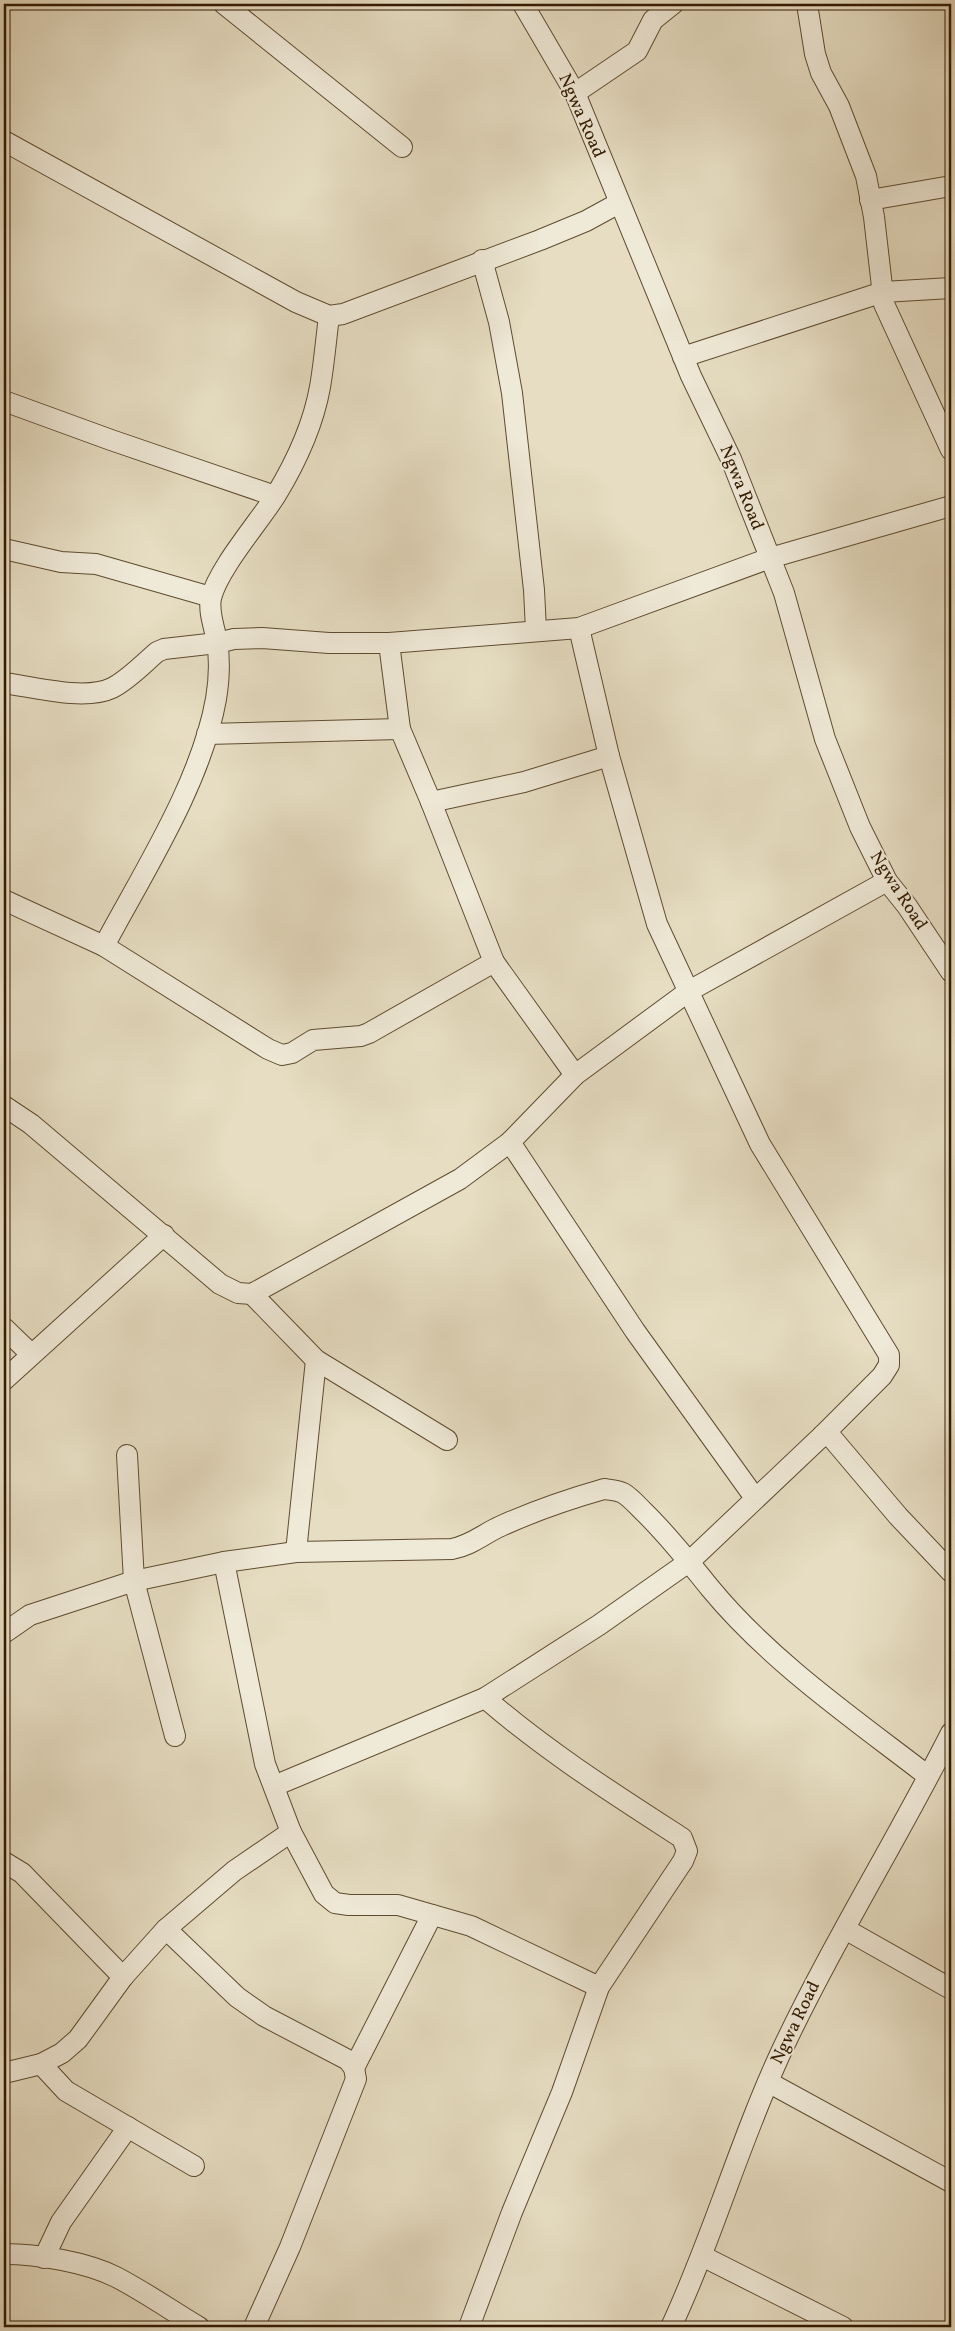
<svg xmlns="http://www.w3.org/2000/svg" width="955" height="2331" font-family="Vollkorn,serif">
<style>
.lines{fill:none;stroke-linecap:round;stroke-linejoin:round}
.street-casing{stroke:#5f4c30;stroke-width:22}
.street{stroke:#efe9d7;stroke-width:20}
.labels{text-anchor:middle;dominant-baseline:central;stroke-width:4;stroke-linejoin:round;paint-order:stroke}
.street-label{font-size:18px;fill:#321b00;stroke:#efe9d7}
</style>
<rect width="100%" height="100%" fill="#e6ddc2"/>
<filter id="stains"><feTurbulence type="fractalNoise" baseFrequency=".004" numOctaves="4"/><feColorMatrix values="0 0 0 0 .2 0 0 0 0 .09 0 0 0 0 .02 0 0 0 .5 -.17"/></filter>
<radialGradient id="worn" r=".72"><stop offset=".6" stop-color="#630" stop-opacity="0"/><stop offset="1" stop-color="#630" stop-opacity=".3"/></radialGradient>
<g class="lines">
<defs>
<g id="street">
<polyline points="224,4 402,147"/>
<polyline points="523,4 575,93 691,376 731,459 784,593 825,739 860,827 887,881 907,906 951,972"/>
<polyline points="807,4 815,54 821,73 839,106 866,176 874,217 884,304 951,450"/>
<polyline points="575,93 637,51 653,20 673,4"/>
<polyline points="4,141 296,302 329,316 343,314 540,240 586,221 619,203"/>
<polyline points="870,200 951,186"/>
<polyline points="482,260 499,322 512,393 534,590 536,630"/>
<polyline points="683,357 883,292 951,288"/>
<polyline points="4,401 111,440 275,496"/>
<polyline points="4,549 61,562 96,564 211,597"/>
<polyline points="389,643 400,729 431,802 494,962 575,1075"/>
<path d="M 4,683 C 33,687 85,701 112,688 C 128,680 143,664 157,652 L 164,649 L 217,643 L 234,639 L 262,638 L 329,643 L 389,643 L 579,628 L 770,558 L 951,506"/>
<polyline points="207,734 400,729"/>
<polyline points="431,802 524,782 609,756"/>
<polyline points="4,900 104,946 268,1049 282,1055 292,1053 313,1040 361,1036 369,1033 494,962"/>
<path d="M 104,946 C 144,871 201,783 216,699 C 219,681 220,660 217,642 C 215,628 208,613 211,598 C 218,569 259,522 276,495 C 296,462 313,426 320,387 C 324,364 326,340 329,316"/>
<polyline points="4,1106 31,1124 220,1284 238,1293 252,1294 460,1179 510,1142 575,1075 689,991 887,881"/>
<polyline points="510,1142 635,1331 755,1498"/>
<polyline points="252,1294 316,1360 447,1440"/>
<polyline points="4,1328 31,1354"/>
<polyline points="4,1380 164,1235"/>
<polyline points="823,1435 832,1438 898,1516 951,1572"/>
<polyline points="127,1455 134,1581 175,1736"/>
<polyline points="296,1552 316,1360"/>
<polyline points="224,1562 265,1764 291,1832 324,1894 335,1903 349,1905 398,1905 471,1926 599,1987"/>
<path d="M 4,1633 L 30,1615 L 134,1581 L 224,1562 L 296,1552 L 452,1549 C 472,1545 483,1534 501,1526 C 534,1511 569,1499 604,1489 C 611,1490 617,1490 623,1493 C 630,1497 637,1505 643,1511 C 668,1535 688,1561 710,1588 C 770,1661 854,1719 928,1776"/>
<polyline points="274,1786 485,1698 599,1625 690,1561 823,1435 882,1376 889,1365 889,1355 760,1144 657,924 609,756 579,628"/>
<polyline points="4,1862 22,1873 123,1977"/>
<polyline points="166,1929 237,1997 264,2016 348,2060 354,2068 356,2079 290,2247 254,2327"/>
<polyline points="845,1929 951,1989"/>
<polyline points="41,2064 66,2091 194,2166"/>
<polyline points="354,2068 432,1915"/>
<polyline points="4,2073 41,2064 62,2053 78,2039 123,1977 166,1929 234,1871 291,1832"/>
<polyline points="768,2082 951,2182"/>
<path d="M 4,2254 C 38,2254 86,2262 116,2277 C 145,2292 172,2311 199,2327"/>
<polyline points="702,2256 843,2327"/>
<polyline points="44,2258 61,2222 128,2127"/>
<path d="M 469,2327 L 512,2212 L 562,2092 L 599,1987 L 683,1861 L 687,1851 L 682,1838 C 614,1794 546,1751 485,1698"/>
<path d="M 671,2327 C 713,2237 740,2140 782,2050 C 833,1942 897,1840 951,1733"/>
</g>
</defs>
<use href="#street" class="street-casing"/>
<use href="#street" class="street"/>
</g>
<g class="labels">
<g class="street-label">
<text transform="translate(581 116) rotate(66)">Ngwa Road</text>
<text transform="translate(741 488) rotate(68)">Ngwa Road</text>
<text transform="translate(898 891) rotate(57)">Ngwa Road</text>
<text transform="translate(796 2023) rotate(-64)">Ngwa Road</text>
</g>
</g>
<rect width="955" height="2331" fill="none" stroke="#e6ddc2" stroke-width="20"/>
<rect x="5" y="5" width="945" height="2321" fill="none" stroke="#321b00" stroke-width="2.5"/>
<rect x="10" y="10" width="935" height="2311" fill="none" stroke="#321b00"/>
<rect width="100%" height="100%" filter="url(#stains)"/>
<rect width="100%" height="100%" fill="url(#worn)"/>
</svg>
